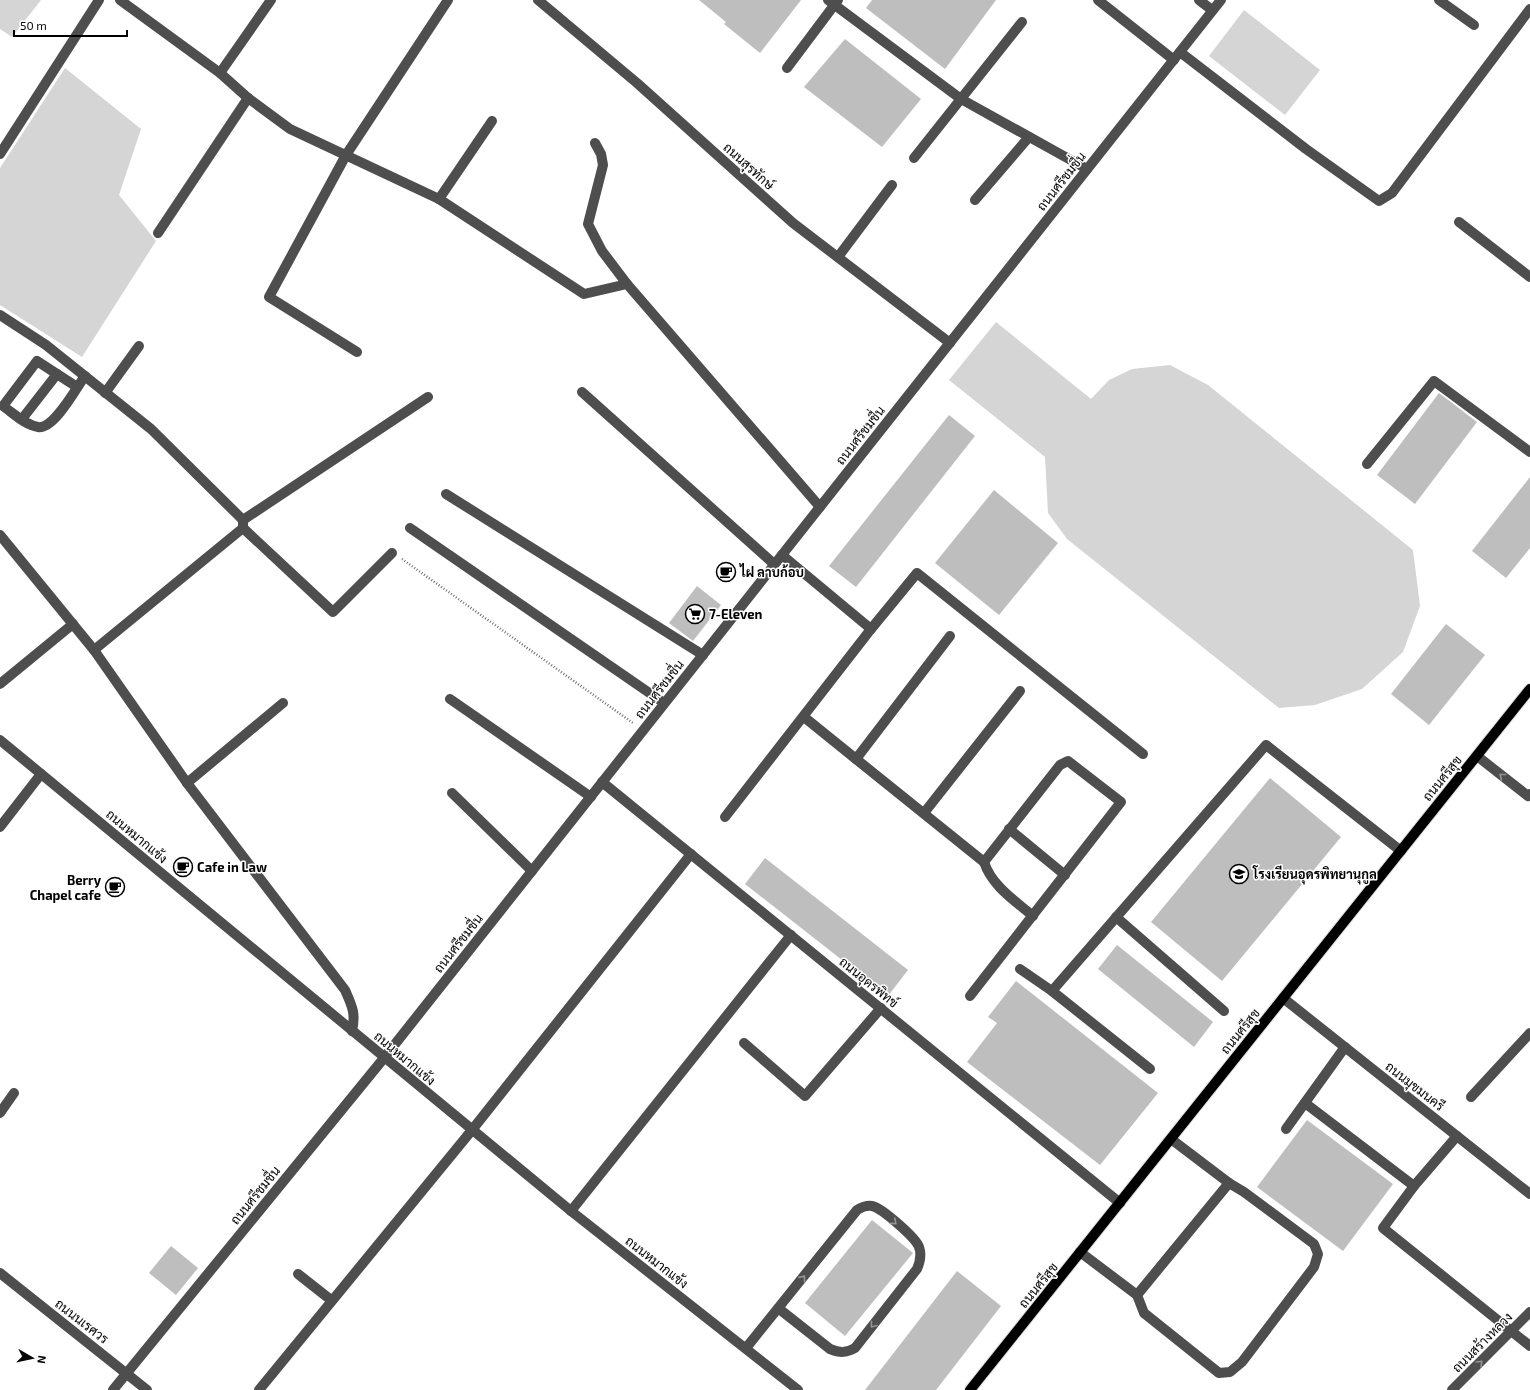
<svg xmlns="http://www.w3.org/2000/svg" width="1530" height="1390" font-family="'Exo 2',Sarabun,sans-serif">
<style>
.green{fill:#d5d5d5}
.building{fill:#bebebe}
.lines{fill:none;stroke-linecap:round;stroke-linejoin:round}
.major-casing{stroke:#dbdbdb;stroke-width:12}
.path{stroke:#707070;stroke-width:2.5;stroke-dasharray:1 2;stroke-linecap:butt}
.minor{stroke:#4e4e4e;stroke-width:10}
.major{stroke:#000;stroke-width:10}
.oneway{stroke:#959595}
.labels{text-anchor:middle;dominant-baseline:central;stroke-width:3;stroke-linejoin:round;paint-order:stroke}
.street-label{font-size:13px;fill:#000;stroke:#fff}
.poi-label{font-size:13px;font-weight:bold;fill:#000;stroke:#fff;text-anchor:start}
</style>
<rect width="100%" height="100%" fill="#fff"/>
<g class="green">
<polygon points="0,0 41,0 12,37 0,29"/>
<polygon points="1244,10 1320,70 1285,115 1209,56"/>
<polygon points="65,68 141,129 119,195 156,241 82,357 0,305 0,168"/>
<polygon points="996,322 1091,399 1109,380 1132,369 1170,365 1208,385 1413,550 1420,606 1403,652 1362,689 1315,705 1279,708 1067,539 1048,513 1045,457 949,380"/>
</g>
<g class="building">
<polygon points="699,0 801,0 760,53 724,24 726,22"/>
<polygon points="872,0 996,0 945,69 866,8"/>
<polygon points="845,39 921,99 882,147 804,87"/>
<polygon points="1439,393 1477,422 1415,504 1377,475"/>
<polygon points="949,415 975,436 856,587 829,566"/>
<polygon points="1530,477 1530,548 1506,578 1472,551"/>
<polygon points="994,490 1058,543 999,615 935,563"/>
<polygon points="697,586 721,605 693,641 669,623"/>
<polygon points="1446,624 1485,655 1429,725 1391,694"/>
<polygon points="1270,778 1341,837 1222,981 1151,922"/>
<polygon points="765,858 908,970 888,996 745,884"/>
<polygon points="1117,945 1213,1022 1194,1047 1098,969"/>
<polygon points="1016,981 1158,1093 1100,1165 967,1062 997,1023 988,1017"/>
<polygon points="1307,1120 1393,1184 1343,1251 1257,1187"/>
<polygon points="872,1220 913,1253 845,1336 805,1303"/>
<polygon points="171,1246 198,1268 176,1295 149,1273"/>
<polygon points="957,1271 1001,1306 936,1390 865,1390"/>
</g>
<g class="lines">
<defs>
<polyline id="major" points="970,1390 1530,689"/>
</defs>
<use href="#major" class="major-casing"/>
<polyline class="path" points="402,559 633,723"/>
<g class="minor">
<polyline points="120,0 220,73 248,98 290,129 439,199 584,294 627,284 820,507"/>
<polyline points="538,0 637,83 793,223 950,343"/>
<polyline points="828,0 961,99 1087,169"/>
<polyline points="1098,0 1174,60"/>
<polyline points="1199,0 1212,10"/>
<polyline points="1439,0 1474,25"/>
<polyline points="1180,52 1306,149 1379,201 1392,193 1530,9"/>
<polyline points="787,68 838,0"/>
<polyline points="220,73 271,0"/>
<polyline points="595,143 601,154 603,165 588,224 602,251 627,284"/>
<polyline points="0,154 99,0"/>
<polyline points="914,158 1022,22"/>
<polyline points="439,199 492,121"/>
<polyline points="975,200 1029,137"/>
<polyline points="1459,222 1530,277"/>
<polyline points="158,233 248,98"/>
<polyline points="838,257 892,185"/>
<polyline points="0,315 46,345 151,429 243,520 243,528 94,650"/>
<polyline points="357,352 269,297 346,155 448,0"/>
<path d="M 77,387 L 37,361 L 3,406 C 13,413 25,425 38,427 C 54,430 76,388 85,376"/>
<polyline points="582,392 774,564"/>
<polyline points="105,393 139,346"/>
<polyline points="22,419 57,374"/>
<polyline points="1367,464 1434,381 1530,452"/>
<polyline points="446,494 703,655"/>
<polyline points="243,520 428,397"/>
<polyline points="243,528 333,612 392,553"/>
<polyline points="410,528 664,703"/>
<path d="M 0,535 L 94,650 L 187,783 L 345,990 C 352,1006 356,1013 352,1031"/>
<polyline points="782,555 871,629"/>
<polyline points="0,684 73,624"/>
<polyline points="450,699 591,797"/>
<polyline points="804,717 856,759 950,636"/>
<polyline points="0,740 571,1211 798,1390"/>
<polyline points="1477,756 1528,796 1530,794"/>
<path d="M 856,759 L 984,862 C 992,886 1014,900 1033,916"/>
<polyline points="602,782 1120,1203"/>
<polyline points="187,783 283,703"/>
<polyline points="452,793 532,871"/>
<polyline points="924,813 1020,691"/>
<polyline points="725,817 871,629 917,573 1143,754"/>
<polyline points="0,827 41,774"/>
<polyline points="1009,829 1065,875"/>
<polyline points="1116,917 1224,1011"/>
<polyline points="1020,969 1052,991"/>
<polyline points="970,996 1121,802 1068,761 1060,765 984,862"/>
<polyline points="1283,998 1530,1194"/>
<polyline points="744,1043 805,1096 881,1008"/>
<polyline points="1150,1069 1052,991 1266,745 1401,851"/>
<polyline points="1471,1097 1530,1033"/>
<polyline points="1305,1103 1414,1186"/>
<polyline points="0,1113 14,1093"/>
<polyline points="1286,1129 1345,1047"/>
<polyline points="1457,1136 1414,1186 1383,1228 1530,1346"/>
<polyline points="1171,1139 1229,1183"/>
<polyline points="571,1211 791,935"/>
<polyline points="1080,1252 1137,1295 1229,1183 1244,1192 1314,1244 1318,1254 1314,1267 1242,1362 1230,1372 1219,1373 1144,1313 1137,1295"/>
<polyline points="0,1273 147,1390"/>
<polyline points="298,1274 331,1300"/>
<path d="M 746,1348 L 857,1210 C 862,1207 866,1205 872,1206 C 882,1208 916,1238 919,1247 C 922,1255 920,1262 917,1269 L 855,1348 C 846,1353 840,1353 830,1349 L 778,1308"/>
<polyline points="113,1390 384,1058 1221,0"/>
<polyline points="259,1390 472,1130 691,854"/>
<polyline points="1452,1390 1530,1312"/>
</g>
<use href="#major" class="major"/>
</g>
<defs><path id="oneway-chevron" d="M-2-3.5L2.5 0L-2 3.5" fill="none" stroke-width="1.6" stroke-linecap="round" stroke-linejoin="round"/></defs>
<g class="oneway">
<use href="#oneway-chevron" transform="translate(1502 776) rotate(-142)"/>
<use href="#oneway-chevron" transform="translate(894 1222) rotate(41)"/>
<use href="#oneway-chevron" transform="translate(803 1278) rotate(-51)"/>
<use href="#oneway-chevron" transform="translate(873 1325) rotate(128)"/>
<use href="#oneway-chevron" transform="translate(1480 1363) rotate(-45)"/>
</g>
<defs>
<symbol id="cafe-ring" viewBox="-11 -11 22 22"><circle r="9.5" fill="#fff" stroke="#000" stroke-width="1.5"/><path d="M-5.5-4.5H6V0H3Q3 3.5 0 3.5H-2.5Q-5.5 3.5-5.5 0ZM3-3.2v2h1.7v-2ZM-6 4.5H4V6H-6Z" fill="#000"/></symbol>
<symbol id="supermarket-ring" viewBox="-11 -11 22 22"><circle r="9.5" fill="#fff" stroke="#000" stroke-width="1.5"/><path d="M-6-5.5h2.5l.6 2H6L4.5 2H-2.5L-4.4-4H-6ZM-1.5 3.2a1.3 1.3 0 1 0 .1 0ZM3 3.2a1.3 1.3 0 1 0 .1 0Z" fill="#000"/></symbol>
<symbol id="school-ring" viewBox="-11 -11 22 22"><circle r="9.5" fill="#fff" stroke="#000" stroke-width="1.5"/><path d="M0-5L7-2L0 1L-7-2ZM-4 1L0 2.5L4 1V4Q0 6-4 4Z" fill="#000"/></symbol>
</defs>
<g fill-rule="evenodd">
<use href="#cafe-ring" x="715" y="561" width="22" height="22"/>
<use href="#supermarket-ring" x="684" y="603" width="22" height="22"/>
<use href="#cafe-ring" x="172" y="856" width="22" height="22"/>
<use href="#school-ring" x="1228" y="863" width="22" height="22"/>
<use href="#cafe-ring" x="104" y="876" width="22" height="22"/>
</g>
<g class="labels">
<g class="street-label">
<text transform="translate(749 166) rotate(42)">ถนนสุรทักษ์</text>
<text transform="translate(1061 181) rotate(-52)">ถนนศรีชมชื่น</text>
<text transform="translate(860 435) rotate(-52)">ถนนศรีชมชื่น</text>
<text transform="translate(659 689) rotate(-52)">ถนนศรีชมชื่น</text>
<text transform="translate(1442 778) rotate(-51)">ถนนศรีสุข</text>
<text transform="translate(137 836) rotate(40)">ถนนหมากแข้ง</text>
<text transform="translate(458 943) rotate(-52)">ถนนศรีชมชื่น</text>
<text transform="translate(869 982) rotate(39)">ถนนอุดรพิทข์</text>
<text transform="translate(1240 1031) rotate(-51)">ถนนศรีสุข</text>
<text transform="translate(405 1058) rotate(40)">ถนนหมากแข้ง</text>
<text transform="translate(1415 1086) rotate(38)">ถนนมุขมนครี</text>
<text transform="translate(255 1195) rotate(-51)">ถนนศรีชมชื่น</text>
<text transform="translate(657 1262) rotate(38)">ถนนหมากแข้ง</text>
<text transform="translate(1038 1285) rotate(-51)">ถนนศรีสุข</text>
<text transform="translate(82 1321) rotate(38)">ถนนนเรศวร</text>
<text transform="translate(1482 1342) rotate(-45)">ถนนสร้างหลวง</text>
</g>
<g class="poi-label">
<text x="740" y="572">ไฝ ลาบก้อบ</text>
<text x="709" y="614">7-Eleven</text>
<text x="197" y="867">Cafe in Law</text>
<text x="1253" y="874">โรงเรียนอุดรพิทยานุกูล</text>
<text x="101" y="880" text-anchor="end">Berry<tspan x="101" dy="15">Chapel cafe</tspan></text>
</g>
</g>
<g transform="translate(32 1358) rotate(99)" stroke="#ffffff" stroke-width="3" paint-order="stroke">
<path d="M0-3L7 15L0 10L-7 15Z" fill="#000000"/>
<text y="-6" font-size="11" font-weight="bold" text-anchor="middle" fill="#000000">N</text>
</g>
<path d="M14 30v6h113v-6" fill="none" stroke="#000000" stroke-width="2"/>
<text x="20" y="30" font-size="12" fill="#000000" stroke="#ffffff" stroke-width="3" paint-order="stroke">50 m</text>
</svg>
